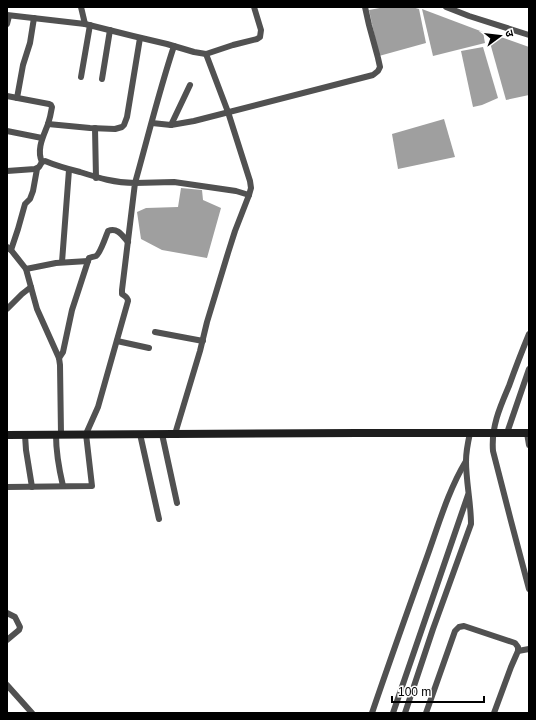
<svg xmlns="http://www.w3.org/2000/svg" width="536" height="720" font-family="Helvetica,'Noto Sans Devanagari',sans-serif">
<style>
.water{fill:#9f9f9f}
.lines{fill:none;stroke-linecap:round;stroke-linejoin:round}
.street{stroke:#515151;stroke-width:6}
.secondary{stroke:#1e1e1e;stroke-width:8}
</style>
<rect width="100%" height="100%" fill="#fff"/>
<g class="water">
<polygon points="385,7 412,7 419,9 426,43 379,56 369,10"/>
<polygon points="422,9 483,32 485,43 433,56"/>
<polygon points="487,32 529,47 529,95 506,100"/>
<polygon points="483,47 498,98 482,105 473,107 461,51"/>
<polygon points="444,119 455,157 398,169 392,134"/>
<polygon points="181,188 202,190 203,200 221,208 207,258 162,250 141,239 137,212 146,208 178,207"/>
</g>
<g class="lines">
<g class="street">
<polyline points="81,7 85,24"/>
<polyline points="446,7 469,16 529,35"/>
<polyline points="7,15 85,24 133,36 167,44 194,52 206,54 233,45 257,39 260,37 261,30 254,7"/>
<polyline points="7,24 9,16"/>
<path d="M 174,46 C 159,91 148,137 135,183 L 174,182 L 236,191 L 249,195"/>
<polyline points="81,77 90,25"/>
<polyline points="102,79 110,30"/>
<path d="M 7,96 L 49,104 L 51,105 L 52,107 C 51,113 50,118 48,124 C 44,135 36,149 42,162"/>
<polyline points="17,98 23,65 30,43 34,18"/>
<polyline points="152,123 171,125 194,121 373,75 378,71 380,67 378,58 369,25 365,7"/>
<polyline points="48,124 90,128 115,129 122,127 124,125 127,117 140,38"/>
<polyline points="171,125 190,85"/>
<polyline points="95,128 96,178"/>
<polyline points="7,131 42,138"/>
<path d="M 7,171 L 35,169 L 39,167 L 42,162 L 45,161 C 57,166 68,169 80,172 C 99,178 115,183 135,183 L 122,290 L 122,294 C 125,296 128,297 128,301 L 98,407 L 86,434 L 92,486 L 7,487"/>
<polyline points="7,247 11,250 26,269 37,309 59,358 60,365 61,434"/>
<polyline points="11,250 18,229 25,204 30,199 33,191 37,169"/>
<polyline points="62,262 69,170"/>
<polyline points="26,269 56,263 88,261"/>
<polyline points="7,309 22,294 31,287"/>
<polyline points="155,332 203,341"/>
<path d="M 529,334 C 522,351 515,369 509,386 C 500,407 491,427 493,451 L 511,521 L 529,589"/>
<polyline points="117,341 149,348"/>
<path d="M 59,358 L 63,352 L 72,310 L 89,258 C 91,257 93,257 96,256 C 100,254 106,236 108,231 C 117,227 122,235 128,242"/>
<polyline points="507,433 529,369"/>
<polyline points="527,433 529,445"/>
<polyline points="140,434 159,519"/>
<polyline points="162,434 177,503"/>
<polyline points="175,434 200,351 207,322 228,253 235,231 249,195 251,188 250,181 228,112 206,54"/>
<polyline points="25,435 26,450 32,487"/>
<path d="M 56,435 C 56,452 59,469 63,486"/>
<polyline points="7,613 15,617 20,627 19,630 7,640"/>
<polyline points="518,651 529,649"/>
<polyline points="7,685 32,713"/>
<path d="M 372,713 C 390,660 409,607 428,554 C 439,523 449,489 466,461"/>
<polyline points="393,713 468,495"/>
<path d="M 405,713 L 433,629 L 471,524 C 471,503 466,482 466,461 C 466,452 468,442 470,433"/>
<polyline points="426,713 455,631 459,627 464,626 515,643 518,647 518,651 511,667 494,713"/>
</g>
<polyline class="secondary" points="7,435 358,433 529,433"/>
</g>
<rect width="536" height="720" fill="none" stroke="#000000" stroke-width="16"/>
<g transform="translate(500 36) rotate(75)" stroke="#ffffff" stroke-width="3" paint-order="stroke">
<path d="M0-3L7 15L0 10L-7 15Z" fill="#000000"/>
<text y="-6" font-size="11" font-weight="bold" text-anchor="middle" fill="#000000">उ</text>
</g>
<path d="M392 696v6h92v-6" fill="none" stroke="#000000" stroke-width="2"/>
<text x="398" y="696" font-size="12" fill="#000000" stroke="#ffffff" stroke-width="3" paint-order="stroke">100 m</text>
</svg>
